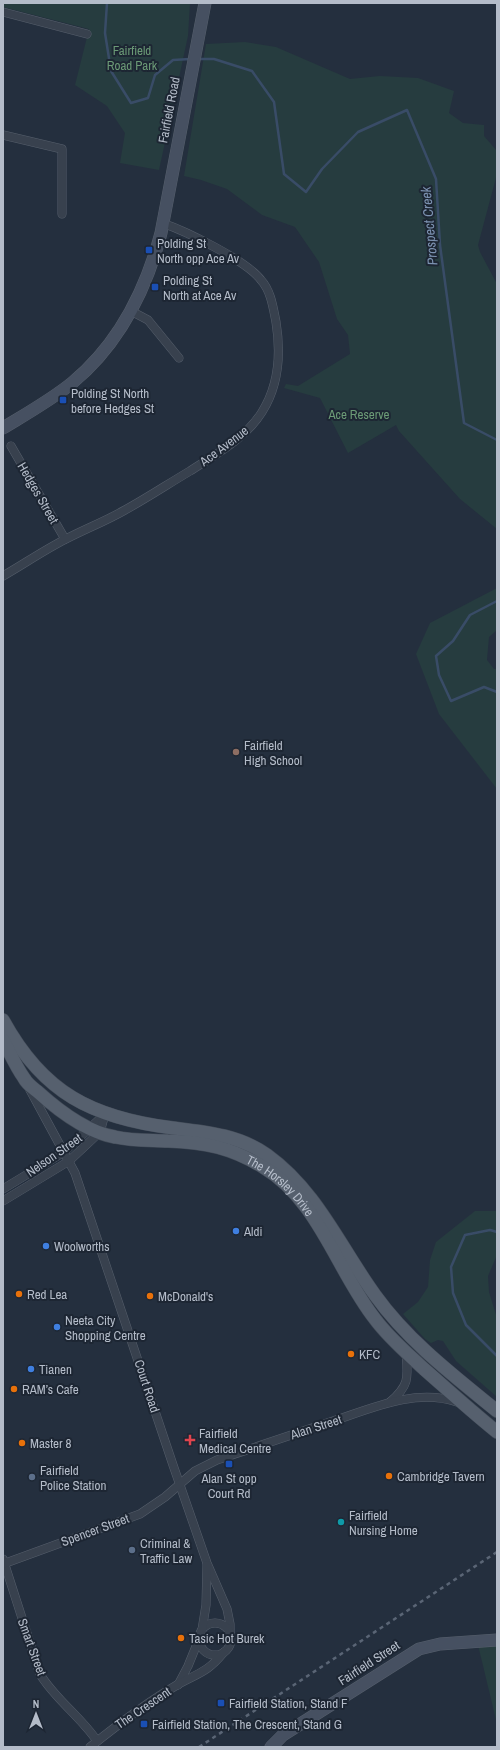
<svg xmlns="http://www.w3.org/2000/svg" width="500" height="1750" font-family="'Archivo Narrow',sans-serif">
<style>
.green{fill:#263c3f}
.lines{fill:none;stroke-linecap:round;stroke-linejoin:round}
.stream{stroke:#394c67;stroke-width:2.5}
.street-casing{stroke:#565f6c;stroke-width:9}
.secondary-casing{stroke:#565f6c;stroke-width:13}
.primary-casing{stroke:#414a57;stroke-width:14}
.street{stroke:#38414e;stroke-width:8}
.secondary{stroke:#465061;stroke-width:12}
.primary{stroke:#56606e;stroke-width:13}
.rail{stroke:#5a6575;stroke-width:2.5;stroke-dasharray:4 4;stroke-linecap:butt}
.transit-dot{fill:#1a4fb4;stroke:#1d2633;stroke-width:1.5}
.education-dot{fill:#8d6e63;stroke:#1d2633;stroke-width:1.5}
.shop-dot{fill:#3f7fe0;stroke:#1d2633;stroke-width:1.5}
.food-dot{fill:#e8710a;stroke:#1d2633;stroke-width:1.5}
.health-dot{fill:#e0444e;stroke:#1d2633;stroke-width:1.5}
.service-dot{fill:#5c6f8a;stroke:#1d2633;stroke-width:1.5}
.culture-dot{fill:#0f9aa8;stroke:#1d2633;stroke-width:1.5}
.labels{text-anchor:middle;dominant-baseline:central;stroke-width:4;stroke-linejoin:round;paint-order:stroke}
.park-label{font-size:13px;fill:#6b9a76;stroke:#1d2633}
.street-label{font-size:13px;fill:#b4bcc9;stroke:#1d2633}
.poi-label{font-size:13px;fill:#b4bcc9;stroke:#1d2633;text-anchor:start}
.water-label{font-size:14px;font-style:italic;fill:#7c92b1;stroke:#1d2633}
</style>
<rect width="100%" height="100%" fill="#242f3e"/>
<g class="green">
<polygon points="3,3 190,3 188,36 159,170 120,163 125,133 107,106 75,85 89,29 3,7"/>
<polygon points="245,42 276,47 350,79 380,76 418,78 454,91 449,113 463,123 484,125 484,136 497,151 497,174 478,245 480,252 497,284 497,529 460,499 399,431 396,425 348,453 320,398 284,388 286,384 298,386 350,354 348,335 337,319 319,262 295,227 262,215 227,189 201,180 184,176 206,44"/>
<polygon points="497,588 497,630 489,637 487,660 494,669 497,669 497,789 439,714 416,654 430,623"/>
<polygon points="475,1211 497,1211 497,1255 488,1276 489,1292 497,1318 497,1397 456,1361 443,1341 438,1340 431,1343 425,1339 403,1314 418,1302 428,1287 430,1260 436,1242"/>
<polygon points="497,1644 497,1724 478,1645"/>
</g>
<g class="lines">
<g class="stream">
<polyline points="107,3 105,33 111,71 131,103 148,98 155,75 173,60 190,59"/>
<polyline points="197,59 214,59 252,71 274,102 284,174 306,192 322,169 358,132 407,110 436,179 440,245 464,423 497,440"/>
<polyline points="497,601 470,615 453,641 436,656 439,675 451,701 484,687 497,692"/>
<polyline points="497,1232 490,1230 465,1235 451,1267 453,1293 466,1325 497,1356"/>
</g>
<defs>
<g id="street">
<polyline points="3,12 87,34"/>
<polyline points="3,135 62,149 62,214"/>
<polyline points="131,311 148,320 179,358"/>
<polyline points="11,446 65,539"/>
<path d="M 3,576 C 24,564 44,550 66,539 C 85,529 106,521 125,510 C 147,498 168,484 190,471 C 215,455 246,438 262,412 C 279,385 281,353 276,322 C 273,307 271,291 261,280 C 247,261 186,231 162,223"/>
<polyline points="29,1088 75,1173 173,1465 207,1563 227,1609 230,1624 230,1633"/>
<polyline points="3,1189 64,1152 105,1114"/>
<polyline points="3,1201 69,1161 100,1132 105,1114"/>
<path d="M 390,1402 C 410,1385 408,1377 406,1352"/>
<path d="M 3,1559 L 40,1674 C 54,1698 81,1717 97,1741"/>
<path d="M 3,1564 L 140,1514 L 165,1497 L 195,1471 L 217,1460 C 253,1448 289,1436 324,1424 C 366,1411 413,1387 457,1402"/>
<circle cx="215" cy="1639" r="16"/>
<polyline points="202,1630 206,1605 207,1565"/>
<polyline points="178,1685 188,1666 199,1639"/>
<path d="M 90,1747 C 116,1726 148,1702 177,1685 C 198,1673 207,1673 224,1652"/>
</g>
<g id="secondary">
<path d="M 3,428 C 26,414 51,400 72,383 C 118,345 146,290 161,233 L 205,3"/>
<polyline points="271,1747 283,1735 419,1649 440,1644 497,1640"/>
</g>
<g id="primary">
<path d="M 3,1020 C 43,1093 92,1118 173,1128 C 206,1132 239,1135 267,1155 C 317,1191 340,1247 375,1295 C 408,1341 454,1376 497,1411"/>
<path id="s1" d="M 3,1040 C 10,1053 16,1067 24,1078 C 27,1084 33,1088 38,1092 C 59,1111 86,1132 115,1137 C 133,1141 151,1140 168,1141 C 205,1142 232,1148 263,1167 C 319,1200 337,1271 375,1319 C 389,1338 407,1353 424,1369 C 448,1390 472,1412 497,1432"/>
</g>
</defs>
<use href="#street" class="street-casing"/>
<use href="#secondary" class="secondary-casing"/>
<use href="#primary" class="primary-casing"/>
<use href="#street" class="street"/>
<use href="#secondary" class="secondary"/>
<use href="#primary" class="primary"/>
<polyline class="rail" points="199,1747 497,1552"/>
</g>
<g class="transit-dot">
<rect x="145" y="246" width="8" height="8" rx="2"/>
<rect x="151" y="283" width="8" height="8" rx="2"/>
<rect x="59" y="396" width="8" height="8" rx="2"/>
<rect x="225" y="1460" width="8" height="8" rx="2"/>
<rect x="217" y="1699" width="8" height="8" rx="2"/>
<rect x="140" y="1720" width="8" height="8" rx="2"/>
</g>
<circle class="education-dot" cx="236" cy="752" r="4"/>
<g class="shop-dot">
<circle cx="236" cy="1231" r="4"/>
<circle cx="46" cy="1246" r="4"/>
<circle cx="57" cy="1327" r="4"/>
<circle cx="31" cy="1369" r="4"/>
</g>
<g class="food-dot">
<circle cx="19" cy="1294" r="4"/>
<circle cx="150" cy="1296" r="4"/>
<circle cx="351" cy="1354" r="4"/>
<circle cx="14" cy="1389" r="4"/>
<circle cx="22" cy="1443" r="4"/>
<circle cx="389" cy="1476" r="4"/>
<circle cx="181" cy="1638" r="4"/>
</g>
<path class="health-dot" d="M188 1434h4v4h4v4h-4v4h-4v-4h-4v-4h4z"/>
<g class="service-dot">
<circle cx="32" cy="1477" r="4"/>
<circle cx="132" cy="1550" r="4"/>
</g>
<circle class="culture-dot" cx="341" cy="1522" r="4"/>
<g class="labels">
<g class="park-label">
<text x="132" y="50">Fairfield<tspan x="132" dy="15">Road Park</tspan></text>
<text x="359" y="414">Ace Reserve</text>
</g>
<g class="street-label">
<text transform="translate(169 110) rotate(-79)">Fairfield Road</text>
<text transform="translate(224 446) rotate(-37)">Ace Avenue</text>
<text transform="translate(38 493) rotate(60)">Hedges Street</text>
<text transform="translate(54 1155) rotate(-35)">Nelson Street</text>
<text stroke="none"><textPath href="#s1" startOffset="332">The Horsley Drive</textPath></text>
<text transform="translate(147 1386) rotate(72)">Court Road</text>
<text transform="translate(316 1427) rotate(-18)">Alan Street</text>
<text transform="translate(95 1530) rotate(-20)">Spencer Street</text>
<text transform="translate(32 1647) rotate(70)">Smart Street</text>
<text transform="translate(369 1663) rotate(-33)">Fairfield Street</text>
<text transform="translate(143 1708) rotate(-34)">The Crescent</text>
</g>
<g class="poi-label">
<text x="157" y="243">Polding St<tspan x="157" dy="15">North opp Ace Av</tspan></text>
<text x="163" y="280">Polding St<tspan x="163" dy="15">North at Ace Av</tspan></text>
<text x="71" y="393">Polding St North<tspan x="71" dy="15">before Hedges St</tspan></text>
<text x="244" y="745">Fairfield<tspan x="244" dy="15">High School</tspan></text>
<text x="244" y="1231">Aldi</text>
<text x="54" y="1246">Woolworths</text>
<text x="27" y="1294">Red Lea</text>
<text x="158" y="1296">McDonald's</text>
<text x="65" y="1320">Neeta City<tspan x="65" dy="15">Shopping Centre</tspan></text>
<text x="359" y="1354">KFC</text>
<text x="39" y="1369">Tianen</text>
<text x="22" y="1389">RAM’s Cafe</text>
<text x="199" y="1433">Fairfield<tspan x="199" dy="15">Medical Centre</tspan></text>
<text x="30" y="1443">Master 8</text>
<text x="40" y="1470">Fairfield<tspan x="40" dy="15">Police Station</tspan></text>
<text x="397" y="1476">Cambridge Tavern</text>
<text x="229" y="1478" text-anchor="middle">Alan St opp<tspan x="229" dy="15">Court Rd</tspan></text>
<text x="349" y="1515">Fairfield<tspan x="349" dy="15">Nursing Home</tspan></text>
<text x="140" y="1543">Criminal &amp;<tspan x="140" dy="15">Traffic Law</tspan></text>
<text x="189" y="1638">Tasic Hot Burek</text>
<text x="229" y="1703">Fairfield Station, Stand F</text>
<text x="152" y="1724">Fairfield Station, The Crescent, Stand G</text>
</g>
<g class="water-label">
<text transform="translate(429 226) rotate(-95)">Prospect Creek</text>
</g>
</g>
<rect width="500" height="1750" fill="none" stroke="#b4bcc9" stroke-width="8"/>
<g transform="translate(36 1714)" stroke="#1d2633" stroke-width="3" paint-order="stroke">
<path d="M0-3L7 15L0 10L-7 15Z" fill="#b4bcc9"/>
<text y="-6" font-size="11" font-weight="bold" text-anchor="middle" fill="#b4bcc9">N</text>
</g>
</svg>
